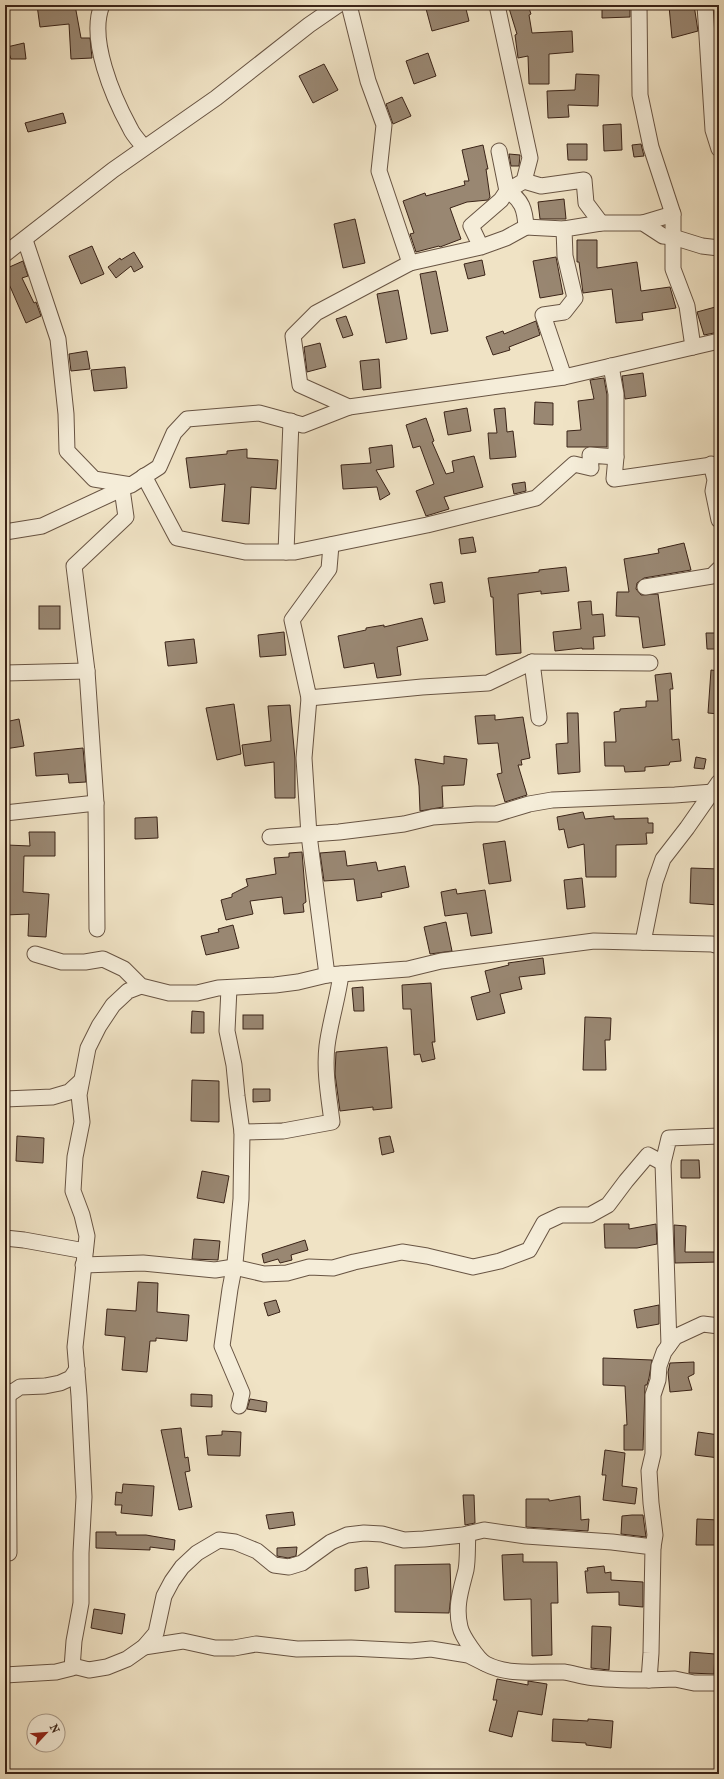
<svg xmlns="http://www.w3.org/2000/svg" width="724" height="1779" font-family="'IM FELL French Canon',serif">
<style>
.building{fill:#998772;stroke:#3b2418}
.lines{fill:none;stroke-linecap:round;stroke-linejoin:round}
.minor-casing{stroke:#685443;stroke-width:17}
.minor{stroke:#f5edd9;stroke-width:15}
</style>
<rect width="100%" height="100%" fill="#f0e3c5"/>
<filter id="stains"><feTurbulence type="fractalNoise" baseFrequency=".005" numOctaves="4"/><feColorMatrix values="0 0 0 0 .2 0 0 0 0 .09 0 0 0 0 .02 0 0 0 .5 -.17"/></filter>
<radialGradient id="worn" r=".72"><stop offset=".6" stop-color="#630" stop-opacity="0"/><stop offset="1" stop-color="#630" stop-opacity=".3"/></radialGradient>
<g class="building">
<polygon points="37,5 75,5 81,38 90,38 92,58 71,59 69,24 40,27"/>
<polygon points="425,5 465,5 469,21 432,31"/>
<polygon points="508,5 528,5 531,14 529,15 532,33 572,31 573,52 549,54 549,84 529,84 528,56 518,58 515,35 517,34"/>
<polygon points="602,5 630,5 630,17 602,18"/>
<polygon points="694,5 698,31 672,38 669,6"/>
<polygon points="24,43 26,59 11,59 7,47"/>
<polygon points="428,53 436,76 414,84 406,61"/>
<polygon points="324,64 338,90 313,103 299,76"/>
<polygon points="576,74 599,75 598,106 568,105 569,117 548,118 547,91 575,90"/>
<polygon points="402,97 411,116 393,124 386,104"/>
<polygon points="63,113 66,123 28,132 25,123"/>
<polygon points="621,124 622,150 604,151 603,125"/>
<polygon points="567,144 587,144 587,160 568,160"/>
<polygon points="641,144 644,156 634,157 632,145"/>
<polygon points="483,145 488,169 486,169 490,197 488,200 467,202 450,208 461,239 440,247 439,246 416,252 410,234 414,233 403,201 425,193 426,196 465,185 464,181 469,181 462,150"/>
<polygon points="509,154 520,155 519,166 511,166"/>
<polygon points="564,199 566,219 540,219 538,202"/>
<polygon points="355,219 365,263 343,268 334,224"/>
<polygon points="577,240 597,240 597,268 637,262 641,291 670,287 676,308 642,313 643,320 616,323 612,289 583,293 579,262 577,262"/>
<polygon points="92,246 104,274 81,284 69,256"/>
<polygon points="134,252 143,267 134,272 131,266 116,278 108,267 120,258 121,260"/>
<polygon points="556,257 563,294 540,298 533,261"/>
<polygon points="482,260 485,275 468,279 464,264"/>
<polygon points="23,261 28,276 22,278 34,303 36,302 41,316 26,323 5,275 5,269"/>
<polygon points="436,271 448,331 431,334 420,274"/>
<polygon points="398,290 407,339 386,343 377,294"/>
<polygon points="719,306 719,332 704,335 697,312"/>
<polygon points="346,316 353,335 343,338 336,319"/>
<polygon points="536,321 540,335 509,347 510,350 493,355 486,337 503,331 504,334"/>
<polygon points="320,343 326,367 307,372 304,347"/>
<polygon points="87,351 90,369 71,371 69,354"/>
<polygon points="379,359 381,388 363,390 360,361"/>
<polygon points="125,367 127,388 94,391 91,370"/>
<polygon points="643,373 646,396 625,399 622,376"/>
<polygon points="604,378 607,395 607,447 567,447 567,431 581,430 578,401 594,399 590,380"/>
<polygon points="535,402 553,403 553,425 534,424"/>
<polygon points="467,408 471,431 448,435 444,412"/>
<polygon points="505,408 507,432 513,431 516,457 490,459 488,433 497,433 494,409"/>
<polygon points="426,418 434,441 432,442 446,474 454,472 452,461 474,456 483,487 444,497 449,509 426,516 416,491 434,484 420,446 413,448 406,425"/>
<polygon points="392,445 394,467 376,470 390,494 380,500 377,487 343,489 341,465 371,463 369,448"/>
<polygon points="247,449 247,458 278,460 276,489 251,487 249,524 222,521 225,484 190,488 186,458 227,454 227,451"/>
<polygon points="525,482 526,491 514,494 512,484"/>
<polygon points="473,537 476,552 461,554 459,539"/>
<polygon points="684,543 691,570 644,578 637,583 636,589 641,595 658,594 665,645 643,648 639,617 616,616 617,592 629,592 624,559 659,553 658,549"/>
<polygon points="566,567 569,591 541,594 541,591 518,594 521,653 496,655 493,597 491,597 488,578 539,572 539,570"/>
<polygon points="442,582 445,602 434,604 430,584"/>
<polygon points="591,601 592,615 603,614 605,636 593,637 594,649 582,649 582,648 555,651 553,632 581,629 578,602"/>
<rect x="39" y="606" width="21" height="23"/>
<polygon points="422,618 428,640 397,647 401,675 377,678 374,663 344,668 338,636 366,630 366,628 384,625 384,627"/>
<polygon points="284,632 286,655 260,657 258,635"/>
<polygon points="706,633 719,633 719,649 707,649"/>
<polygon points="194,639 197,663 168,666 165,642"/>
<polygon points="711,670 719,671 719,714 708,713"/>
<polygon points="671,673 673,689 670,689 672,740 679,739 681,761 670,762 669,765 645,767 645,771 625,772 624,766 605,766 604,742 616,742 614,712 620,711 620,709 646,707 646,701 658,701 655,675"/>
<polygon points="234,704 241,754 217,760 206,708"/>
<polygon points="290,705 295,759 295,798 275,798 274,762 245,766 242,745 271,741 268,706"/>
<polygon points="567,713 578,713 580,772 558,774 556,744 568,743"/>
<polygon points="495,715 495,720 523,717 530,758 521,760 522,765 518,765 527,795 505,802 497,774 502,773 498,743 478,744 475,716"/>
<polygon points="19,719 24,746 5,749 5,722"/>
<polygon points="83,748 86,782 69,783 68,774 36,776 34,753"/>
<polygon points="444,756 467,759 464,785 442,786 443,807 420,811 419,786 415,759 444,764"/>
<polygon points="696,757 706,759 704,769 694,768"/>
<polygon points="583,812 585,819 614,816 614,819 648,818 648,823 653,823 653,833 646,833 647,844 616,845 616,877 586,877 584,844 568,848 564,829 559,830 557,817"/>
<polygon points="157,817 158,838 135,839 135,818"/>
<polygon points="29,832 55,832 55,856 24,856 23,892 49,894 46,937 28,936 29,914 5,915 5,851 7,851 7,845 30,846"/>
<polygon points="505,841 511,881 489,884 483,844"/>
<polygon points="345,851 347,866 376,862 378,871 405,866 409,887 381,893 382,897 357,901 354,879 324,881 320,853"/>
<polygon points="302,852 306,902 303,904 304,912 284,914 282,897 250,901 253,914 226,920 221,900 232,897 232,894 248,886 246,879 276,874 274,858 289,857 289,853"/>
<polygon points="691,868 719,869 719,905 690,903"/>
<polygon points="582,878 585,907 567,909 564,880"/>
<polygon points="456,889 457,894 485,890 492,933 471,936 467,913 445,916 441,892"/>
<polygon points="446,922 452,951 430,954 424,927"/>
<polygon points="233,925 239,948 206,955 201,936 219,932 218,929"/>
<polygon points="543,958 545,974 519,977 522,989 500,994 505,1013 477,1020 471,997 490,992 485,971 509,965 508,963"/>
<polygon points="431,983 435,1042 432,1042 435,1059 422,1062 420,1054 414,1055 411,1009 403,1009 402,985"/>
<polygon points="363,987 364,1011 354,1011 352,988"/>
<polygon points="192,1011 204,1012 204,1033 191,1033"/>
<rect x="243" y="1015" width="20" height="14"/>
<polygon points="585,1017 611,1018 610,1040 605,1040 606,1070 583,1070"/>
<polygon points="387,1047 392,1108 373,1110 373,1107 340,1111 335,1074 336,1052"/>
<polygon points="192,1080 219,1081 219,1122 191,1121"/>
<polygon points="253,1089 270,1089 270,1101 253,1102"/>
<polygon points="17,1136 44,1138 43,1163 16,1161"/>
<polygon points="390,1136 394,1152 382,1155 379,1138"/>
<polygon points="681,1160 699,1160 700,1178 681,1178"/>
<polygon points="202,1171 229,1176 224,1203 197,1198"/>
<polygon points="604,1224 629,1224 629,1229 656,1224 657,1244 637,1248 605,1248"/>
<polygon points="674,1225 686,1226 685,1252 719,1252 719,1262 675,1263"/>
<polygon points="194,1239 220,1241 218,1260 192,1259"/>
<polygon points="305,1240 308,1250 291,1255 292,1260 280,1263 278,1259 264,1263 262,1254"/>
<polygon points="138,1282 158,1283 157,1312 189,1315 187,1341 156,1338 156,1341 150,1341 147,1372 122,1370 125,1337 105,1335 107,1309 136,1311"/>
<polygon points="276,1300 280,1312 268,1316 264,1303"/>
<polygon points="659,1305 659,1324 637,1328 634,1310"/>
<polygon points="603,1358 652,1360 649,1378 647,1385 645,1385 643,1450 624,1450 624,1425 627,1425 625,1386 603,1385"/>
<polygon points="694,1362 694,1374 688,1377 692,1390 670,1392 668,1372 670,1363"/>
<polygon points="191,1394 212,1395 212,1407 191,1406"/>
<polygon points="250,1399 267,1402 266,1412 247,1409"/>
<polygon points="181,1428 185,1458 188,1457 190,1471 185,1472 192,1507 179,1510 161,1430"/>
<polygon points="222,1431 241,1432 240,1456 208,1455 206,1436 222,1435"/>
<polygon points="698,1432 719,1435 719,1458 695,1455"/>
<polygon points="605,1450 625,1453 622,1486 637,1488 635,1504 603,1500 606,1475 602,1475"/>
<polygon points="123,1484 154,1486 152,1516 121,1513 122,1505 115,1505 116,1492 122,1493"/>
<polygon points="463,1495 474,1495 475,1523 465,1525"/>
<polygon points="580,1496 581,1520 589,1519 588,1531 526,1527 526,1499 549,1499 549,1501"/>
<polygon points="293,1512 295,1525 269,1529 266,1515"/>
<polygon points="632,1515 643,1515 646,1537 621,1534 622,1516"/>
<polygon points="697,1519 719,1520 718,1545 696,1545"/>
<polygon points="96,1532 116,1532 116,1535 146,1535 175,1540 174,1550 150,1547 150,1550 96,1548"/>
<polygon points="297,1547 296,1556 288,1558 277,1556 277,1548"/>
<polygon points="523,1554 523,1562 557,1562 558,1603 551,1603 552,1655 532,1656 531,1599 504,1600 502,1555"/>
<polygon points="450,1564 451,1595 449,1613 395,1612 395,1565"/>
<polygon points="604,1566 605,1573 611,1572 611,1580 643,1582 643,1607 619,1605 619,1592 587,1593 585,1571 588,1571 587,1568"/>
<polygon points="367,1567 369,1588 355,1591 355,1569"/>
<polygon points="94,1609 125,1614 122,1634 91,1628"/>
<polygon points="592,1626 611,1627 609,1670 591,1668"/>
<polygon points="690,1652 715,1654 714,1674 689,1673"/>
<polygon points="497,1679 528,1685 528,1681 547,1684 542,1715 518,1711 512,1737 489,1731 497,1700 493,1700"/>
<polygon points="553,1719 588,1721 588,1719 613,1721 611,1748 586,1745 586,1743 552,1741"/>
</g>
<g class="lines">
<defs>
<g id="minor">
<path d="M 102,5 C 88,39 113,97 130,128 C 133,135 139,141 144,147"/>
<path d="M 349,5 L 368,81 L 384,125 L 379,171 L 410,263 L 481,247 L 506,238 L 526,227 C 525,210 522,199 507,191 L 501,200 L 471,226 L 481,247"/>
<polyline points="497,5 530,158 524,181 507,191 499,151"/>
<polyline points="639,5 640,95 651,147 673,214 673,269 687,306 693,347"/>
<polyline points="705,5 713,130 719,149"/>
<polyline points="524,181 541,186 584,180 586,203 601,223"/>
<polyline points="643,223 673,214"/>
<polyline points="526,227 564,229"/>
<polyline points="25,240 58,339 66,414 67,451 94,479 131,485 159,467 174,433 187,419 259,413 303,425 349,407"/>
<polyline points="5,254 113,170 216,98 309,25 338,5"/>
<polyline points="410,263 316,313 293,336 300,385 349,407 564,377 719,341"/>
<polyline points="611,366 616,394 616,457"/>
<polyline points="564,377 543,315 564,312 575,298 565,256 564,229 601,223 643,223 663,236 673,237 702,246 719,248"/>
<polyline points="711,464 715,480 713,491 719,520"/>
<polyline points="144,476 177,538 245,552 295,552 427,525 536,498 574,464 591,468 590,455 616,457 614,479 719,464"/>
<polyline points="5,532 42,526 130,485"/>
<polyline points="331,545 329,569 292,620 309,698 422,687 488,683 532,662 650,663"/>
<polyline points="286,552 291,421"/>
<polyline points="645,587 712,576 719,569"/>
<polyline points="532,662 539,718"/>
<polyline points="87,671 96,803 97,929"/>
<polyline points="5,673 87,671 74,566 126,517 122,489"/>
<polyline points="309,698 304,758 309,835 327,975 408,969 441,961 594,941 712,944 719,946"/>
<polyline points="5,813 96,803"/>
<polyline points="270,837 339,832 404,824 433,817 476,814 496,814 529,804 552,800 675,795 713,792"/>
<polyline points="643,942 655,882 663,859 687,828 719,782"/>
<polyline points="35,954 62,962 85,962 103,959 124,969 141,986 169,993 197,993 218,988 275,985 298,982 327,975"/>
<path d="M 229,988 L 227,1031 L 234,1065 L 237,1096 L 242,1132 L 283,1131 L 332,1122 C 329,1097 324,1071 327,1046 C 330,1022 338,998 341,974"/>
<polyline points="5,1099 52,1097 69,1092 81,1081"/>
<polyline points="5,1238 24,1240 85,1251"/>
<polyline points="83,1265 143,1263 215,1270 234,1267 264,1274 287,1273 309,1267 333,1268 354,1262 402,1252 427,1256 473,1267 500,1261 529,1250 544,1223 561,1215 590,1215 608,1205 626,1181 648,1155 663,1163"/>
<polyline points="669,1345 663,1163 669,1138 719,1136"/>
<polyline points="5,1390 8,1391 8,1395 9,1553 5,1553"/>
<polyline points="8,1395 20,1387 45,1386 60,1383 71,1378 77,1369"/>
<polyline points="239,1406 242,1393 222,1346 230,1289 235,1263 241,1199 242,1132"/>
<path d="M 468,1534 C 467,1545 468,1559 466,1570 C 461,1590 455,1606 460,1627 C 462,1636 478,1660 486,1664 C 509,1676 538,1671 564,1672 C 572,1673 580,1676 588,1677 C 608,1680 628,1680 649,1680"/>
<polyline points="653,1547 655,1535 651,1503 649,1471 653,1454 653,1395 658,1380 659,1366 664,1352 675,1337 703,1324 719,1326"/>
<polyline points="144,1647 183,1641 215,1648 234,1648 256,1644 297,1649 351,1648 411,1651 431,1649 468,1655 484,1663"/>
<polyline points="73,1666 89,1670 107,1667 127,1659 144,1647 156,1633 164,1596 172,1581 182,1567 197,1553 219,1540 235,1542 257,1551 274,1565 289,1567 302,1563 331,1542 347,1535 364,1533 382,1534 404,1540 424,1539 463,1535 484,1530 526,1536 612,1542 653,1547 651,1653 649,1680 675,1679 694,1683 719,1683"/>
<polyline points="5,1675 56,1672 72,1668 74,1641 81,1603 81,1553 84,1497 79,1396 75,1347 87,1236 82,1215 73,1191 75,1157 82,1122 79,1095 88,1048 99,1026 113,1005 128,991 141,986"/>
</g>
</defs>
<use href="#minor" class="minor-casing"/>
<use href="#minor" class="minor"/>
</g>
<rect width="724" height="1779" fill="none" stroke="#f0e3c5" stroke-width="20"/>
<rect x="6" y="6" width="712" height="1767" fill="none" stroke="#3b2418" stroke-width="2"/>
<rect x="10" y="10" width="704" height="1759" fill="none" stroke="#3b2418"/>
<g transform="translate(46 1733) rotate(64)"><circle r="19" fill="#f5edd9" stroke="#ab9d8c"/>
<path d="M0-3L7 15L0 10L-7 15Z" fill="#8f2418"/>
<text y="-6" font-size="11" font-weight="bold" text-anchor="middle" fill="#3b2418">N</text>
</g>
<rect width="100%" height="100%" filter="url(#stains)"/>
<rect width="100%" height="100%" fill="url(#worn)"/>
</svg>
